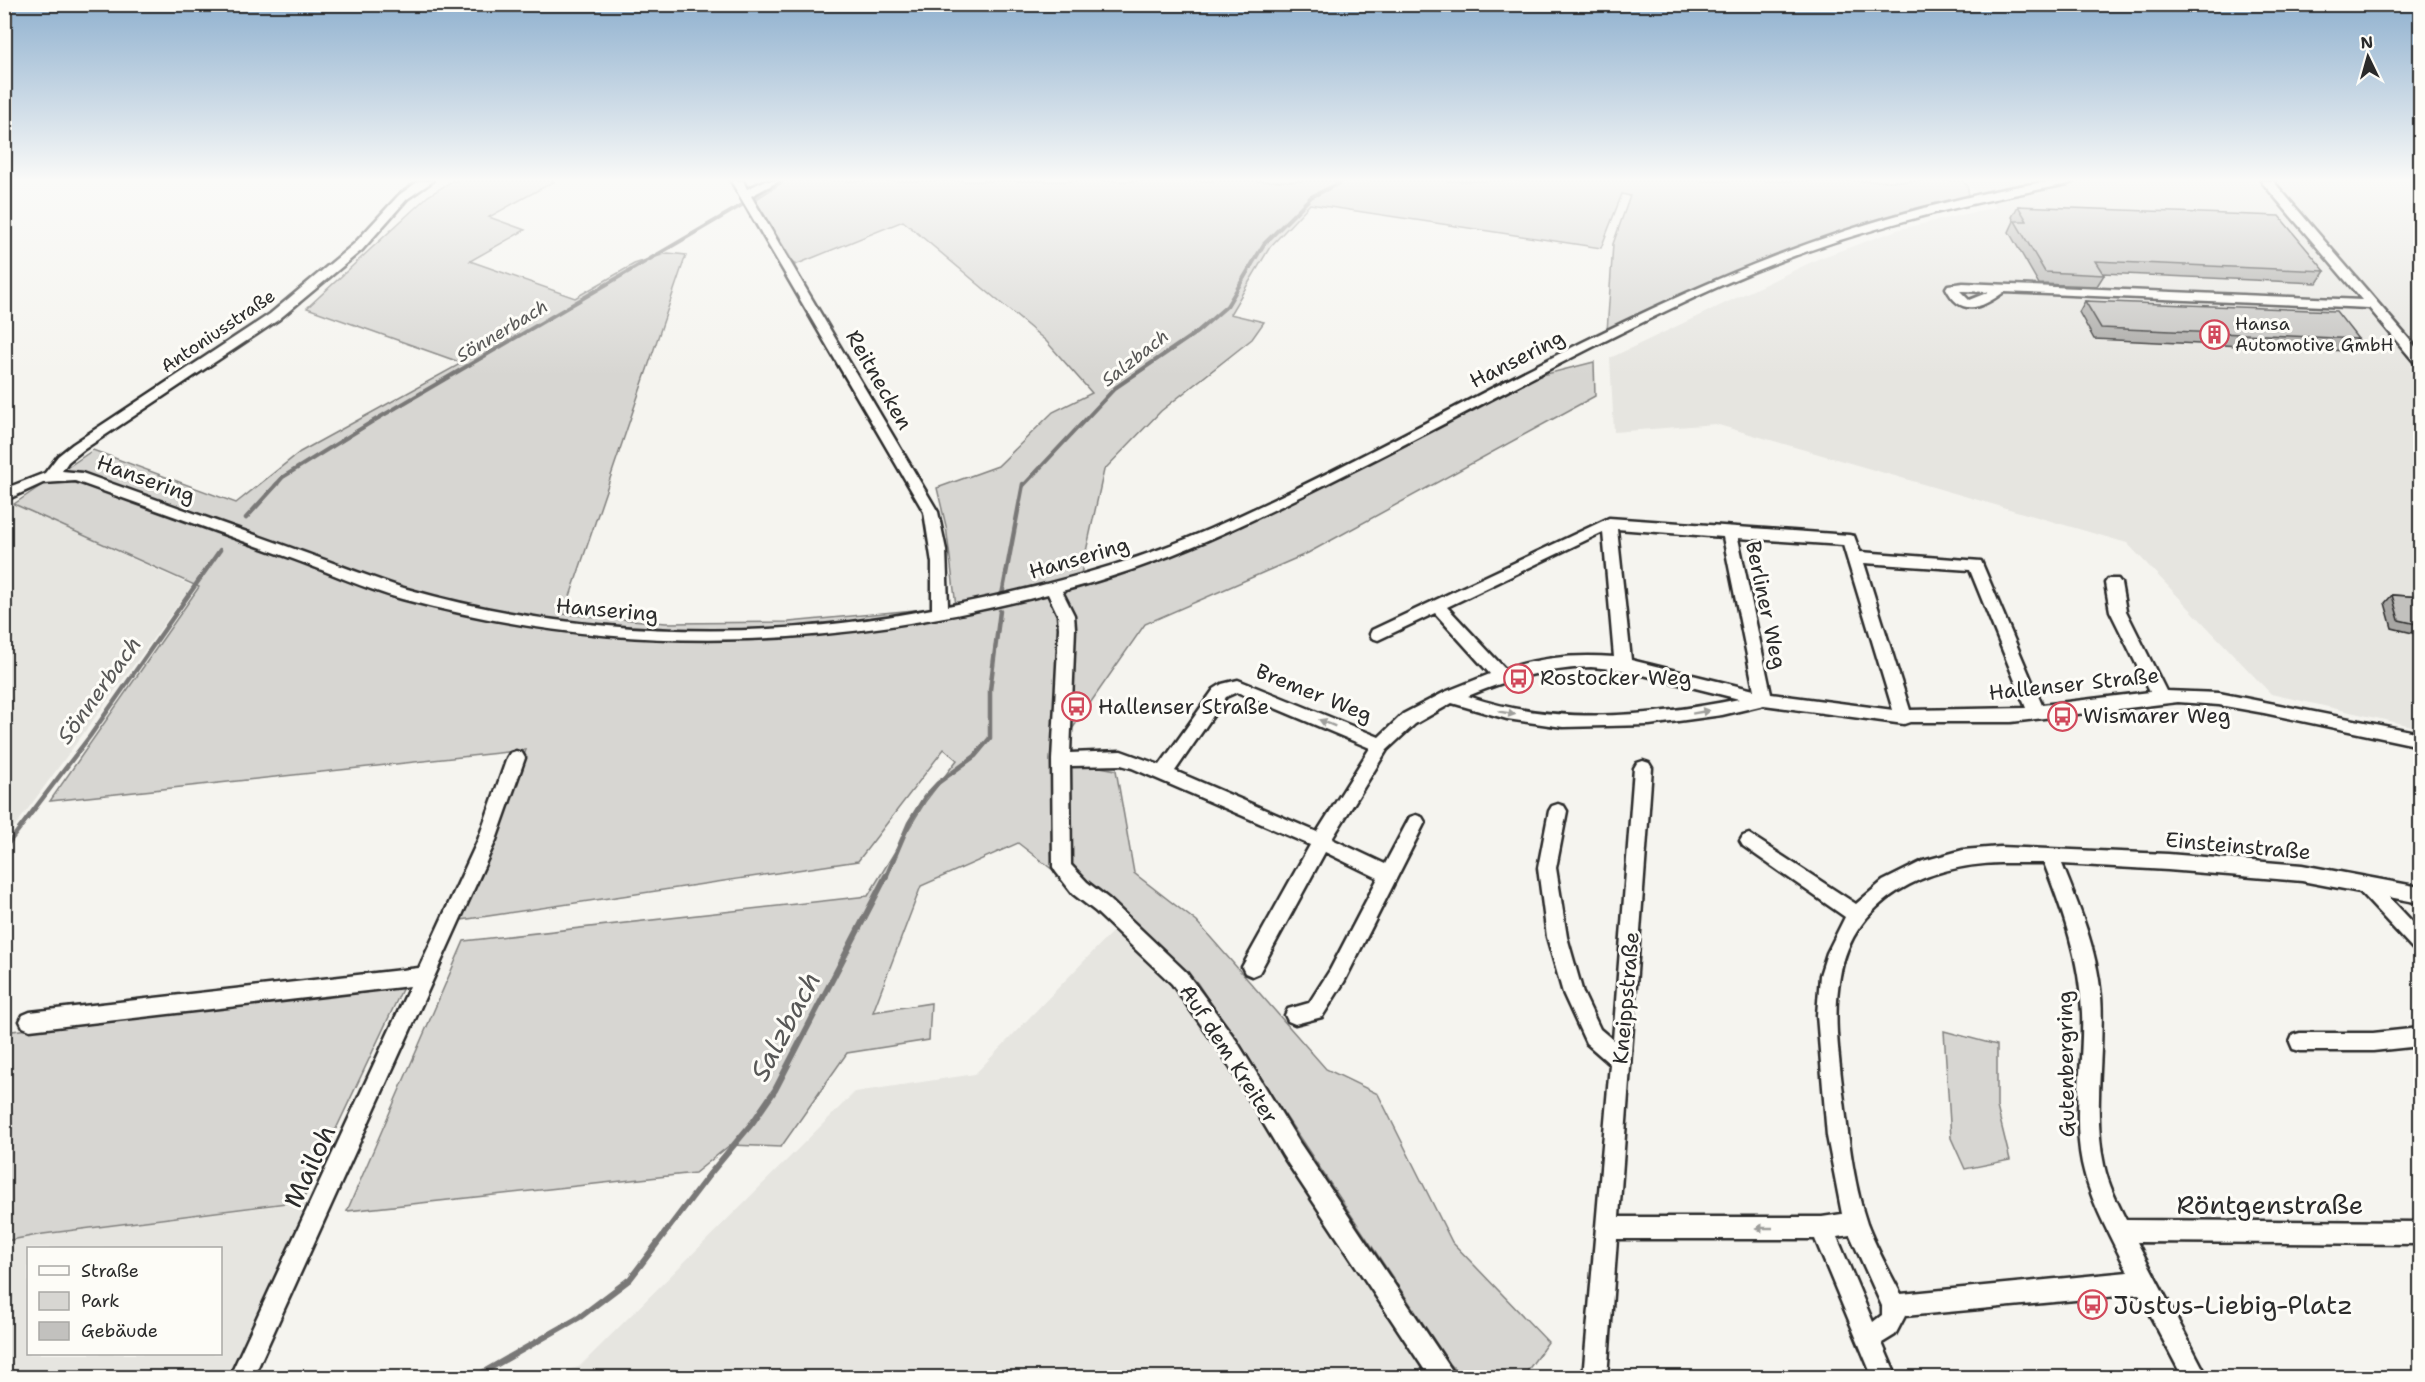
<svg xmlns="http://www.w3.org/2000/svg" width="2425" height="1382" font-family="'Shantell Sans',sans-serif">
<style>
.built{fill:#e6e5e0;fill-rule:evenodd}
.green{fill:#d7d6d2;stroke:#81807e;stroke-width:1.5}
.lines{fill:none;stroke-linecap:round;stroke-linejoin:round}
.stream-far2{stroke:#797877;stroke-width:4}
.stream-far1{stroke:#797877;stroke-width:4.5}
.stream{stroke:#797877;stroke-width:6}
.minor-casing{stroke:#2b2b2b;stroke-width:5}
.minor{fill:#fdfcf7;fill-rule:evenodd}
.wall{fill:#a7a6a3;stroke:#2b2b2b;stroke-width:1.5}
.building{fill:#c2c1be;stroke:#2b2b2b;stroke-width:1.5}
.oneway{fill:#9e9e9b}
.labels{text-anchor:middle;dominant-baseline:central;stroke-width:6;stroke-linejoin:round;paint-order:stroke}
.far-poi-label{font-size:18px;fill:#2b2b2b;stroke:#fdfcf7;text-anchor:start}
.far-street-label{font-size:18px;fill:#2b2b2b;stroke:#fdfcf7}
.far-water-label{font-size:18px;font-style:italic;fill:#585857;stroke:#fdfcf7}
.street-label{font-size:21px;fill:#2b2b2b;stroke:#fdfcf7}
.poi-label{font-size:21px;fill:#2b2b2b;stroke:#fdfcf7;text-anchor:start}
.water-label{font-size:22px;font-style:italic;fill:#585857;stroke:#fdfcf7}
.near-street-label{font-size:26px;fill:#2b2b2b;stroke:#fdfcf7}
.near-poi-label{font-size:26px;fill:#2b2b2b;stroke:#fdfcf7;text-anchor:start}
.near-water-label{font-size:27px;font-style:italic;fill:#585857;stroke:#fdfcf7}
</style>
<rect width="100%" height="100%" fill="#f5f4ef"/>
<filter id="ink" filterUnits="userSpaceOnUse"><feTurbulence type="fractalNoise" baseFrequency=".0167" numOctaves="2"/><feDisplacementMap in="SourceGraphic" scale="12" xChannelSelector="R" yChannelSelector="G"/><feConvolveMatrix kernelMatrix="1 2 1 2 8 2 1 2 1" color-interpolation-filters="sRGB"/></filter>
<g filter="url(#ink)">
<g class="built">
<polygon points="1962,181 2420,181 2420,728 2271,694 2127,543 1715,424 1614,432 1610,358 1820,258 1900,229 1996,207"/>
<polygon points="5,500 192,586 5,840"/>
<polygon points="1113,931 1178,994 1429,1377 529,1378 579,1367 855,1092 975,1074"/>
<path d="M 323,1200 L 241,1377 L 5,1378 L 5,1241 L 43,1234 ZM 28,1248 L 220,1248 L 220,1354 L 28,1354 Z"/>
</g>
<g class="green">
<polygon points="452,181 555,181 489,217 525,230 470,261 575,298 634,264 668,253 686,255 564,614 666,623 789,622 956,606 946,526 937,488 998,466 1053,412 1092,393 1046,341 903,221 795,265 755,200 784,181 1961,181 1967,185 1969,195 1853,227 1754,263 1607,332 1613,244 1630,196 1622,194 1601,248 1310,204 1270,247 1230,314 1264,322 1252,339 1161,411 1104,470 1081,574 1166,548 1288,492 1495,387 1594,362 1595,396 1308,553 1145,624 1052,758 1116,770 1134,873 1197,922 1326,1069 1378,1094 1452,1242 1548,1342 1523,1377 1463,1377 1450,1364 1196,981 1018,843 921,886 873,1012 931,1003 929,1040 847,1053 781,1147 730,1145 695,1173 347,1211 464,941 868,896 925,802 957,760 944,749 858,861 461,920 526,750 50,801 199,587 14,504 93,450 236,503 300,452 462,363 307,308 428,196"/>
<polygon points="405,983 302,1201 43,1234 5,1241 4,1032"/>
<polygon points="1944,1031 1997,1045 1997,1107 2010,1160 1965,1169 1951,1138"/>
</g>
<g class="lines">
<g class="stream-far2">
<polyline points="275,486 283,477 370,423 783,181"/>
<polyline points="1023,486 1115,388 1197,332 1227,306 1264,244 1311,197 1343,181"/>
</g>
<g class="stream-far1">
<polyline points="246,518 277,484"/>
<polyline points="1002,595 1023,484"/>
<polyline points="4,849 90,736 220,550"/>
<polyline points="886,877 909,823 925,797 938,783 975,756 990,738 990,690 1000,611"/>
</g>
<polyline class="stream" points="473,1378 580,1317 630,1279 709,1175 753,1122 775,1090 886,876"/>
<defs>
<g id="minor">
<path d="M 419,181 L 433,181 L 407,199 L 362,250 L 278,320 L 83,450 L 68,462 L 62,471 L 82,473 C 155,499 227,525 300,551 C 335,563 371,578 407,589 C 575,637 761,643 932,609 L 932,563 L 924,512 L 731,181 L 743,181 L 747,189 L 764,181 L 779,181 L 751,196 L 938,512 L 946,550 L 948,606 C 1038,588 1126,566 1210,529 C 1448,423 1669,273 1924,208 C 1973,196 2023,181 2074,181 L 2068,184 C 1949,206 1832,236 1722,285 C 1595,342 1474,410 1350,472 C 1255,520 1166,564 1062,591 L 1074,615 L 1075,628 L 1070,753 L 1121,751 L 1160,765 L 1214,689 L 1222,684 L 1238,680 L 1379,737 L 1403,714 L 1445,692 L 1490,674 L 1435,613 L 1378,640 L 1372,638 L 1370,634 L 1372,630 L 1609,518 L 1849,535 L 1854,536 L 1860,552 L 1981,561 L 2042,705 L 2150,692 L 2110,611 L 2105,583 L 2108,579 L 2118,579 L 2121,583 L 2126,611 L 2166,691 L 2219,693 L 2420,733 L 2420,746 L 2264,713 L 2219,705 L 2178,702 L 2011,722 L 1910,722 L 1904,724 L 1764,705 L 1722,715 L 1649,725 L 1563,727 L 1507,719 L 1452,703 L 1415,724 L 1387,750 L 1332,839 L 1385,864 L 1410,817 L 1416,815 L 1422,817 L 1425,822 L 1344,982 L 1322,1017 L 1295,1024 L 1288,1021 L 1285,1015 L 1288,1009 L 1309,1003 L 1330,970 L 1378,878 L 1325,852 L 1259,973 L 1252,976 L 1245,973 L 1242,967 L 1310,845 L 1132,768 L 1121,765 L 1070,766 L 1071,865 L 1087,882 L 1109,899 L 1186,972 L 1236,1040 L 1299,1142 L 1457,1378 L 1430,1378 L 1283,1156 L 1222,1054 L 1172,984 L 1095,911 L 1073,894 L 1056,872 L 1053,867 L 1052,760 L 1059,628 L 1058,615 L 1048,594 C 830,650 622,658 402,599 C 365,589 329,572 293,559 C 221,533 148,507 75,481 L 43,483 L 4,501 L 4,489 L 45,473 L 58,456 L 73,444 L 270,314 L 354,244 L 399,195 ZM 1617,529 L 1723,537 L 1754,690 L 1631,660 ZM 1603,532 L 1614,657 C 1576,654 1541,657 1505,669 L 1447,607 ZM 1738,538 L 1843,545 L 1893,710 L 1771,694 ZM 1864,563 L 1970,570 L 2026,708 L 1910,710 ZM 1591,667 L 1623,670 L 1739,699 C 1651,717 1554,726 1468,696 C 1511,678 1545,669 1591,667 ZM 1237,692 L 1370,748 L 1317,832 L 1175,771 L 1226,697 Z"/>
<path d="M 2261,181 L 2273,181 L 2420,352 L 2420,364 L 2415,363 L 2369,308 L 2004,292 C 1982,308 1961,318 1946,288 L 1948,285 L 1963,283 L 2362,300 ZM 1960,291 L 1963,291 L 1989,292 L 1969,300 Z"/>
<polygon points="516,751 522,753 525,758 496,840 253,1378 229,1378 410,986 30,1030 23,1027 20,1021 23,1015 30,1012 419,968 478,840 507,758 510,753"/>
<path d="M 1643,761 L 1649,763 L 1652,768 L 1619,1217 L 1822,1217 L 1842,1214 L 1827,1136 L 1817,1015 L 1820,975 L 1827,953 L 1845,917 L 1743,846 L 1740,841 L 1743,836 L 1749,834 L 1856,904 L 1883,881 L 1923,861 L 1963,850 L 2000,847 L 2168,854 L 2302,865 L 2420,887 L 2420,903 L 2389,897 L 2420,930 L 2420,951 L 2413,949 L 2360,892 L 2302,881 L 2168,870 L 2062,864 C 2079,906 2097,950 2101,996 C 2105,1052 2092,1110 2104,1165 C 2108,1184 2117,1202 2126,1220 L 2420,1222 L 2420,1244 L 2137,1242 L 2208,1378 L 2183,1378 L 2139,1294 L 1905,1316 L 1895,1335 L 1882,1343 L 1897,1378 L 1873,1378 L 1815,1239 L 1617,1239 L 1607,1378 L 1583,1378 L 1610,1064 L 1586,1043 L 1563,993 L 1547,937 L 1538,868 L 1549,811 L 1552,806 L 1558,804 L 1564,806 L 1567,811 L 1556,868 L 1567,937 L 1583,993 L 1600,1029 L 1613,1040 L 1634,768 L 1637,763 ZM 2000,863 L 2044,863 C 2063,912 2080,960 2082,1013 C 2084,1063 2072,1113 2082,1163 C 2090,1201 2111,1238 2128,1272 L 1901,1294 C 1889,1271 1876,1248 1867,1224 C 1852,1180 1848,1131 1842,1085 C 1838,1050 1833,1012 1840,976 C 1854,898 1928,865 2000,863 ZM 1850,1235 L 1882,1306 L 1882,1315 L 1873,1322 L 1837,1237 Z"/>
<polygon points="2420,1028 2420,1046 2373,1051 2300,1051 2293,1049 2290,1042 2293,1035 2300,1033 2373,1033"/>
</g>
</defs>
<use href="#minor" class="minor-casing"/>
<use href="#minor" class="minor"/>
</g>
<g class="wall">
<polygon points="2018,206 2325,271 2317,283 2103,273 2104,275 2097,286 2039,284 2009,232 2014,221 2012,217"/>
<polygon points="2085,301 2358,339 2349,351 2094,339 2079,312"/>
<polygon points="2392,595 2421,597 2421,635 2392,628 2385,603"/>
</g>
<g class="building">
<polygon points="2018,206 2279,216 2325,271 2095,261 2104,275 2045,272 2015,221 2027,221"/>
<polygon points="2085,301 2336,311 2358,339 2101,328"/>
<polygon points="2392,595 2421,597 2421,625 2399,620"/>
</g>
<defs><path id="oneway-solid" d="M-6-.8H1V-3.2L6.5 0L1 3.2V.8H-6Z" transform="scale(1.5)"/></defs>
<g class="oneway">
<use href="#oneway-solid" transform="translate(1701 712) rotate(-10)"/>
<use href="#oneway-solid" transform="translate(1507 713) rotate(10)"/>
<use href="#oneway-solid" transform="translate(1327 723) rotate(-158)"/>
<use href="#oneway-solid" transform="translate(1764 1228) rotate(-180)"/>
</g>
</g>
<linearGradient id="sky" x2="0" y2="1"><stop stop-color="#90b1cf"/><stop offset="0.48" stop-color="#fafaf8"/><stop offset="1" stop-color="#fafaf8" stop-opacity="0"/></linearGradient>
<rect width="2425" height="375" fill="url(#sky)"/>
<defs>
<symbol id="building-ring" viewBox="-11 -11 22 22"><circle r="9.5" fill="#fdfcf7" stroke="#d1495b" stroke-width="1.5"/><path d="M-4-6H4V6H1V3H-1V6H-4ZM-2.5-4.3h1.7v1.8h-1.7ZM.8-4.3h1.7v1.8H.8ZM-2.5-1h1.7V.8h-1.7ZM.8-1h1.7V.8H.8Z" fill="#d1495b"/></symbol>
<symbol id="bus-ring" viewBox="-11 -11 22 22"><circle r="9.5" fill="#fdfcf7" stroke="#d1495b" stroke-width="1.5"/><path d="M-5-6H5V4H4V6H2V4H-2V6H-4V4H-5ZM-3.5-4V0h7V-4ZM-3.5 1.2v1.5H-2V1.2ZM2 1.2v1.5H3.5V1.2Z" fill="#d1495b"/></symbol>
</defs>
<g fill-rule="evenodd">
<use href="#building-ring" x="2198" y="318" width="33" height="33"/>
<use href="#bus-ring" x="1502" y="662" width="33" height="33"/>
<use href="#bus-ring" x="1060" y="690" width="33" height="33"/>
<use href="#bus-ring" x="2046" y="700" width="33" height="33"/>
<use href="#bus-ring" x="2076" y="1288" width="33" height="33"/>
</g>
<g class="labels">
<g class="far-poi-label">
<text x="2235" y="324">Hansa<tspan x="2235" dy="21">Automotive GmbH</tspan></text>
</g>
<g class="far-street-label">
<text transform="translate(218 331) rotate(-34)">Antoniusstraße</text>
</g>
<g class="far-water-label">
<text transform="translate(502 331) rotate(-31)">Sönnerbach</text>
<text transform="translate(1135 358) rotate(-38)">Salzbach</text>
</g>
<g class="street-label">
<text transform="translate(1517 359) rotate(-27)">Hansering</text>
<text transform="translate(879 380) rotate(60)">Reitnecken</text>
<text transform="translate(146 479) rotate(20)">Hansering</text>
<text transform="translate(1079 558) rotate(-16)">Hansering</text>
<text transform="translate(1766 605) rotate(78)">Berliner Weg</text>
<text transform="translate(607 610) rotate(5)">Hansering</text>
<text transform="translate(2074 684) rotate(-6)">Hallenser Straße</text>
<text transform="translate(1314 693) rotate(22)">Bremer Weg</text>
<text transform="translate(2238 846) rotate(5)">Einsteinstraße</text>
<text transform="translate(1626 998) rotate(-85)">Kneippstraße</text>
<text transform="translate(1229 1054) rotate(57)">Auf dem Kreiter</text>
<text transform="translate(2066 1064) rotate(-91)">Gutenbergring</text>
</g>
<g class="poi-label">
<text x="1540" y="678">Rostocker Weg</text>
<text x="1098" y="707">Hallenser Straße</text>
<text x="2083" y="716">Wismarer Weg</text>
</g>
<g class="water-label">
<text transform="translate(99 690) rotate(-54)">Sönnerbach</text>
</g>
<g class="near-street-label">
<text transform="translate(309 1166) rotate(-65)">Mailoh</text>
<text x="2270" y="1204">Röntgenstraße</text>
</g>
<g class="near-poi-label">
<text x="2113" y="1304">Justus-Liebig-Platz</text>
</g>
<g class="near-water-label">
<text transform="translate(785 1026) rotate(-62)">Salzbach</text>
</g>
</g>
<rect width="2425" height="1382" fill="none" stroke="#fdfcf7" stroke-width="24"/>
<rect x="12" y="12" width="2401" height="1358" fill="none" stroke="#2b2b2b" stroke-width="2" filter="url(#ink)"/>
<rect x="27" y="1247" width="195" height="108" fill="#fdfcf7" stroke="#a9a8a5" stroke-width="1.5"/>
<rect x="39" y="1266" width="30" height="9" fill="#fdfcf7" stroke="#a9a8a5" stroke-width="1.5"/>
<text x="81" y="1277" font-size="18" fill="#2b2b2b">Straße</text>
<rect x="39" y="1292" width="30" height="18" fill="#d7d6d2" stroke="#a9a8a5" stroke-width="1.5"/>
<text x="81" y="1307" font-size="18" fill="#2b2b2b">Park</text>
<rect x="39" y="1322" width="30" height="18" fill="#c2c1be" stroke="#a9a8a5" stroke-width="1.5"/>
<text x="81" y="1337" font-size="18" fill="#2b2b2b">Gebäude</text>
<g transform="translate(2368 57) rotate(355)" stroke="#fdfcf7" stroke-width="4.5" paint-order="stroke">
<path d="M0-4.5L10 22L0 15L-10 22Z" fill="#2b2b2b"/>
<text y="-9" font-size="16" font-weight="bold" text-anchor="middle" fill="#2b2b2b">N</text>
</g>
</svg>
